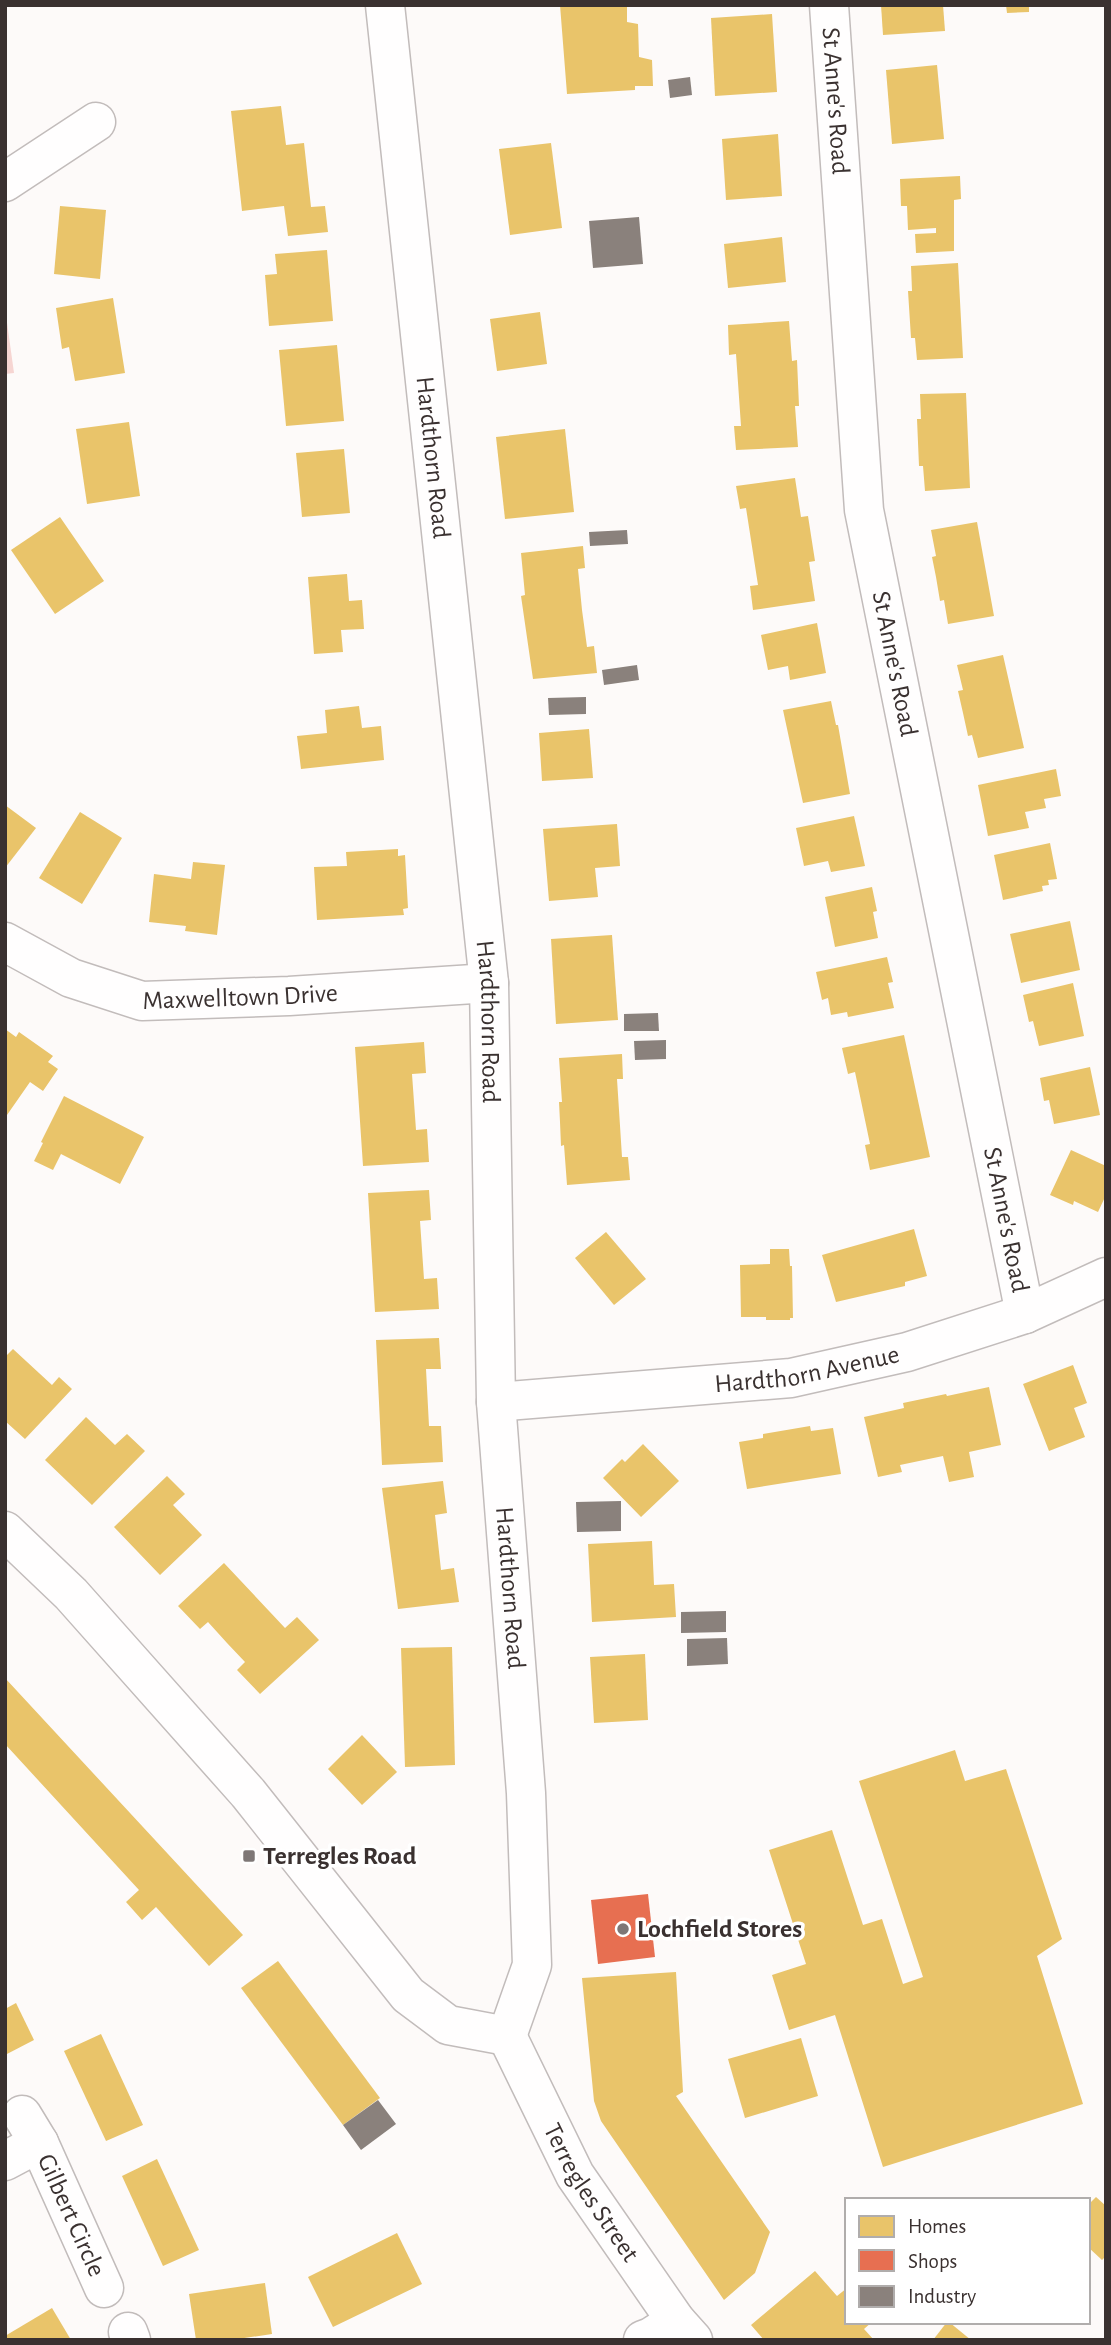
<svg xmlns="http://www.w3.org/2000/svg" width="1111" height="2345" font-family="'Alegreya Sans',sans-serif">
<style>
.green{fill:#f6d5d2}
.homes{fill:#e9c46a}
.shops{fill:#e76f51}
.industry{fill:#8a817c}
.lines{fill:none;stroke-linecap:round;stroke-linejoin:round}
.minor-casing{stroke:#c2bcbb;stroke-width:41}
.minor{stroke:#fffefe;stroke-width:38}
.poi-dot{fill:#7e7776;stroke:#fff;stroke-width:2.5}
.labels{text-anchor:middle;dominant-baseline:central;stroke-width:7;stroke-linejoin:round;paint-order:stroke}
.street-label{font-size:26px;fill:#3a3130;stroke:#fff}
.poi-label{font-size:26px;font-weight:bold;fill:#3a3130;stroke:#fff;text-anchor:start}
</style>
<rect width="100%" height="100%" fill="#fdfaf9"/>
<polygon class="green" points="5,308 14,373 5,374"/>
<g class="homes">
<polygon points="560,5 627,5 627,22 638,24 639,57 652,60 653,86 635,86 635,90 567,94"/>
<polygon points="881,5 943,5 945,31 883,35"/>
<polygon points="1006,5 1029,5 1029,12 1007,13"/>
<polygon points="772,14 777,92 715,96 711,18"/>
<polygon points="937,65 944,139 892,144 886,70"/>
<polygon points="281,106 286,145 304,143 311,207 325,206 328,232 288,236 284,206 242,211 231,111"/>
<polygon points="778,134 782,196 726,200 722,139"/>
<polygon points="551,143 562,228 510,235 499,149"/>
<polygon points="960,176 961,199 954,200 954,251 916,253 915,234 936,233 936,228 908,230 907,206 901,206 900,179"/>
<polygon points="60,206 106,210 100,279 54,274"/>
<polygon points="782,237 786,282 728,288 724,244"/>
<polygon points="327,250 333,321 269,326 265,275 277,274 275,254"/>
<polygon points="958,263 963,358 917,360 915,338 911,338 908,291 912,291 911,266"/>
<polygon points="113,298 125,373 75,381 69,347 62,349 56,308"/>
<polygon points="540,312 547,364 497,371 490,319"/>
<polygon points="789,321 792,361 797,360 799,406 795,406 798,447 736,450 734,426 741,426 736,354 729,355 728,325"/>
<polygon points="337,345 344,421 286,426 279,350"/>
<polygon points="966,393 970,488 925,491 923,466 919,466 917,419 921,419 920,394"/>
<polygon points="129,422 140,496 87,504 76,429"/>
<polygon points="565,429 574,512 505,519 496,437"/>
<polygon points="344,449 350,513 302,517 296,453"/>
<polygon points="795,478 801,517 808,516 815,561 809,562 815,601 753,610 750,586 758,585 746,508 740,509 736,486"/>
<polygon points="60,517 104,581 55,614 11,550"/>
<polygon points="977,522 994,616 948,624 944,600 940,601 936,577 932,557 936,556 931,530"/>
<polygon points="583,546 585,568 578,569 582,610 587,647 594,646 597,673 533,679 521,596 525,595 521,553"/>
<polygon points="347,574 349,601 362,600 364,629 341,630 343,652 314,654 308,577"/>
<polygon points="817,623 826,673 790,680 788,666 768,670 761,635"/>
<polygon points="1003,655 1024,748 978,758 972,735 968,736 963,713 958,691 963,690 957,665"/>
<polygon points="831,701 836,725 838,725 850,794 803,803 783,710"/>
<polygon points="359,706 362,728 381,726 384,760 301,769 297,736 327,733 325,710"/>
<polygon points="589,729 593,778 542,781 539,733"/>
<polygon points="1056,769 1061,796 1044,799 1046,808 1025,812 1029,828 988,836 978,785"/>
<polygon points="5,805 36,828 5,868"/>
<polygon points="80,812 122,838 82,904 39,878"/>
<polygon points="854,816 865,866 831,872 828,861 804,866 796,828"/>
<polygon points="617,824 620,866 595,868 598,897 549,901 543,829"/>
<polygon points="1050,843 1057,879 1048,880 1049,885 1042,886 1043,891 1003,900 994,855"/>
<polygon points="398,849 398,856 405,855 408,908 403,909 404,915 317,920 314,867 347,866 346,852"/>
<polygon points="193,862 225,865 217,935 185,931 186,926 149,922 154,874 191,879"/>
<polygon points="872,887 877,911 873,912 878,938 835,947 825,897"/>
<polygon points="1070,921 1080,970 1021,983 1010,934"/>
<polygon points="612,935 618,1020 556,1024 551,939"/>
<polygon points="887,957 893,982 888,983 894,1008 848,1017 847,1012 831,1015 828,998 822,1000 816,972"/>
<polygon points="1073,983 1084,1036 1039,1046 1033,1021 1029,1022 1023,995"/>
<polygon points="5,1029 16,1037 19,1032 53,1056 48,1062 58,1069 43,1091 30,1082 7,1115 5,1114"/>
<polygon points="904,1035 930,1157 870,1170 865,1145 870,1144 855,1072 848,1074 842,1048"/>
<polygon points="424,1042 426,1073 412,1074 416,1130 427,1129 429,1162 363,1166 355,1047"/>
<polygon points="622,1054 623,1079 617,1079 622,1157 628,1157 630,1180 567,1185 564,1145 561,1146 560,1122 559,1102 562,1102 559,1058"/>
<polygon points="1090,1067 1100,1115 1054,1124 1049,1100 1044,1101 1040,1078"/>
<polygon points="64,1096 144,1137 120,1184 61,1154 53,1170 34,1161 43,1143 41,1142"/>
<polygon points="1071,1150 1106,1166 1106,1195 1098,1212 1074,1201 1073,1205 1050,1195"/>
<polygon points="429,1190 431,1220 420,1221 424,1279 437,1278 439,1309 375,1312 368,1193"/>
<polygon points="914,1229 927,1276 905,1282 905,1286 836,1302 822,1255"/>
<polygon points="606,1232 646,1279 614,1305 575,1258"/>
<polygon points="770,1249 789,1249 790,1266 792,1266 793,1318 790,1318 790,1320 766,1320 766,1317 741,1317 740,1265 770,1264"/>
<polygon points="439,1338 441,1369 426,1369 429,1426 441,1426 443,1462 382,1465 376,1340"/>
<polygon points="13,1349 52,1385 59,1377 72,1389 25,1439 5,1421 5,1357"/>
<polygon points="1073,1365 1087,1403 1074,1408 1085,1437 1049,1451 1023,1384"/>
<polygon points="989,1387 1001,1445 969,1452 974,1477 949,1482 943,1456 900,1465 902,1472 878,1477 864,1417 904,1408 903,1403 946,1394 947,1396"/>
<polygon points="86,1417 115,1445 127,1434 145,1451 92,1505 45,1460"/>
<polygon points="810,1426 811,1431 833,1428 841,1474 747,1489 739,1442 763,1438 763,1434"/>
<polygon points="643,1444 679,1481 641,1517 603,1478 622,1459 625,1462"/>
<polygon points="167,1476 185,1494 173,1505 202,1535 160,1575 114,1527"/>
<polygon points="443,1481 447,1513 435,1515 441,1570 454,1568 459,1602 398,1609 382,1488"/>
<polygon points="652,1541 654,1585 674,1584 676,1617 592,1622 588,1544"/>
<polygon points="224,1563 285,1628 297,1617 319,1640 260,1694 237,1670 245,1662 227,1643 208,1622 200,1629 178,1606"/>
<polygon points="452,1647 455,1765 405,1767 401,1648"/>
<polygon points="645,1654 648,1720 594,1723 590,1657"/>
<polygon points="5,1678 243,1935 209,1966 156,1907 142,1920 126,1902 139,1890 5,1744"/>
<polygon points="362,1735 397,1772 362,1805 328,1769"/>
<polygon points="955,1750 965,1781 1006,1769 1062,1939 1037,1956 1083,2104 883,2167 835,2015 789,2030 772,1975 806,1964 769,1850 832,1830 863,1925 882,1919 903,1984 923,1977 859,1781"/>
<polygon points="278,1961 380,2098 343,2125 241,1988"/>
<polygon points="676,1972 683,2092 676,2096 770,2232 755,2273 724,2300 601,2121 594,2101 582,1978"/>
<polygon points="16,2003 34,2040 5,2055 5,2009"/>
<polygon points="101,2034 143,2125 106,2141 64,2051"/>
<polygon points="801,2038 818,2096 745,2118 728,2059"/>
<polygon points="157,2159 199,2250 163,2266 122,2176"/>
<polygon points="1096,2197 1106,2206 1106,2256 1102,2260 1088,2247 1088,2205"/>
<polygon points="397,2233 422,2284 333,2327 308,2277"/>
<polygon points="815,2271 837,2296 847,2288 847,2322 872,2322 864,2329 874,2340 764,2340 751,2325"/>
<polygon points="265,2283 272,2334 231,2340 196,2340 189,2294"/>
<polygon points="52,2308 71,2340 5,2340 5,2336"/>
<polygon points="947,2322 949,2322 971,2340 933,2340"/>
</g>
<polygon class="shops" points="648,1894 655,1957 598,1964 591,1900"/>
<g class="industry">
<polygon points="690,77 692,95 670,98 668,80"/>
<polygon points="639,217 643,264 593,268 589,221"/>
<polygon points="627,530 628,544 590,546 589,532"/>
<polygon points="637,665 639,680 604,685 602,670"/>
<polygon points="586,697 586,714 549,715 548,698"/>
<polygon points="658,1013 659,1031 624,1031 624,1014"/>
<polygon points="666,1040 666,1059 635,1060 634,1041"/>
<polygon points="621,1501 621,1531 577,1532 576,1502"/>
<polygon points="726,1611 726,1632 681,1633 681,1612"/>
<polygon points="727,1638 728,1664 687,1666 687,1639"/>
<polygon points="378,2100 396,2124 361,2150 343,2125"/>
</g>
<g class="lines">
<defs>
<g id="minor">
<path id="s1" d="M 385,5 L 489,983 L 496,1402 L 526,1793 L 532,1965 L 507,2036"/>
<path id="s2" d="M 829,5 L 864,510 L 1025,1314"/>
<polyline points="5,182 96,122"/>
<path id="s3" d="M 5,942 L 71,978 L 142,1001 L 289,996 L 489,983"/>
<path id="s4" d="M 496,1402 L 791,1378 L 907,1352 L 1025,1314 L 1106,1277"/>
<polyline points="5,1531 71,1594 248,1793 408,1995 448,2025 507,2036"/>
<path id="s5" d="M 507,2036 L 575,2175 L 676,2321 L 693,2340"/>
<path id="s6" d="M 22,2115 L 39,2143 L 104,2288"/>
<polyline points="5,2161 39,2143"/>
<polyline points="128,2332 131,2340"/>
<polyline points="643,2340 651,2337 676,2321"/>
</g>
</defs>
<use href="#minor" class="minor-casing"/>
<use href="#minor" class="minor"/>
</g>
<g class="poi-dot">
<rect x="242" y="1849" width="14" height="14" rx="3.5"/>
<circle cx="623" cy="1929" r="7"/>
</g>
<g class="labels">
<g class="street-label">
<text stroke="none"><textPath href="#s2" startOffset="96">St Anne's Road</textPath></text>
<text stroke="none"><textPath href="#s1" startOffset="455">Hardthorn Road</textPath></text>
<text stroke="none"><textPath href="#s2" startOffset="663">St Anne's Road</textPath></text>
<text stroke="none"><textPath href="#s3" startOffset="248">Maxwelltown Drive</textPath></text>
<text stroke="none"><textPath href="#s1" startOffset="1022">Hardthorn Road</textPath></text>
<text stroke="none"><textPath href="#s2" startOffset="1230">St Anne's Road</textPath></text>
<text stroke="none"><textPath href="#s4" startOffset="313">Hardthorn Avenue</textPath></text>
<text stroke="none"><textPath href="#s1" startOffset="1589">Hardthorn Road</textPath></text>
<text stroke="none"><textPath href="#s5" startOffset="178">Terregles Street</textPath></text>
<text stroke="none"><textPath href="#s6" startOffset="112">Gilbert Circle</textPath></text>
</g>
<g class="poi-label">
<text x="263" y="1856">Terregles Road</text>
<text x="637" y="1929">Lochfield Stores</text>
</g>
</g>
<rect width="1111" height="2345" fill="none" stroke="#3a3130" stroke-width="14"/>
<rect x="845" y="2198" width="245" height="126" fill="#ffffff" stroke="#b0adac" stroke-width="2"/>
<rect x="859" y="2216" width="35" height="21" fill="#e9c46a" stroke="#b0adac" stroke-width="2"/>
<text x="908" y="2233" font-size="21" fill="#3a3130">Homes</text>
<rect x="859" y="2250" width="35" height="21" fill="#e76f51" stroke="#b0adac" stroke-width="2"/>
<text x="908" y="2268" font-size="21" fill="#3a3130">Shops</text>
<rect x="859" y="2286" width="35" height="21" fill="#8a817c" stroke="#b0adac" stroke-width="2"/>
<text x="908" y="2303" font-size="21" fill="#3a3130">Industry</text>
</svg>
